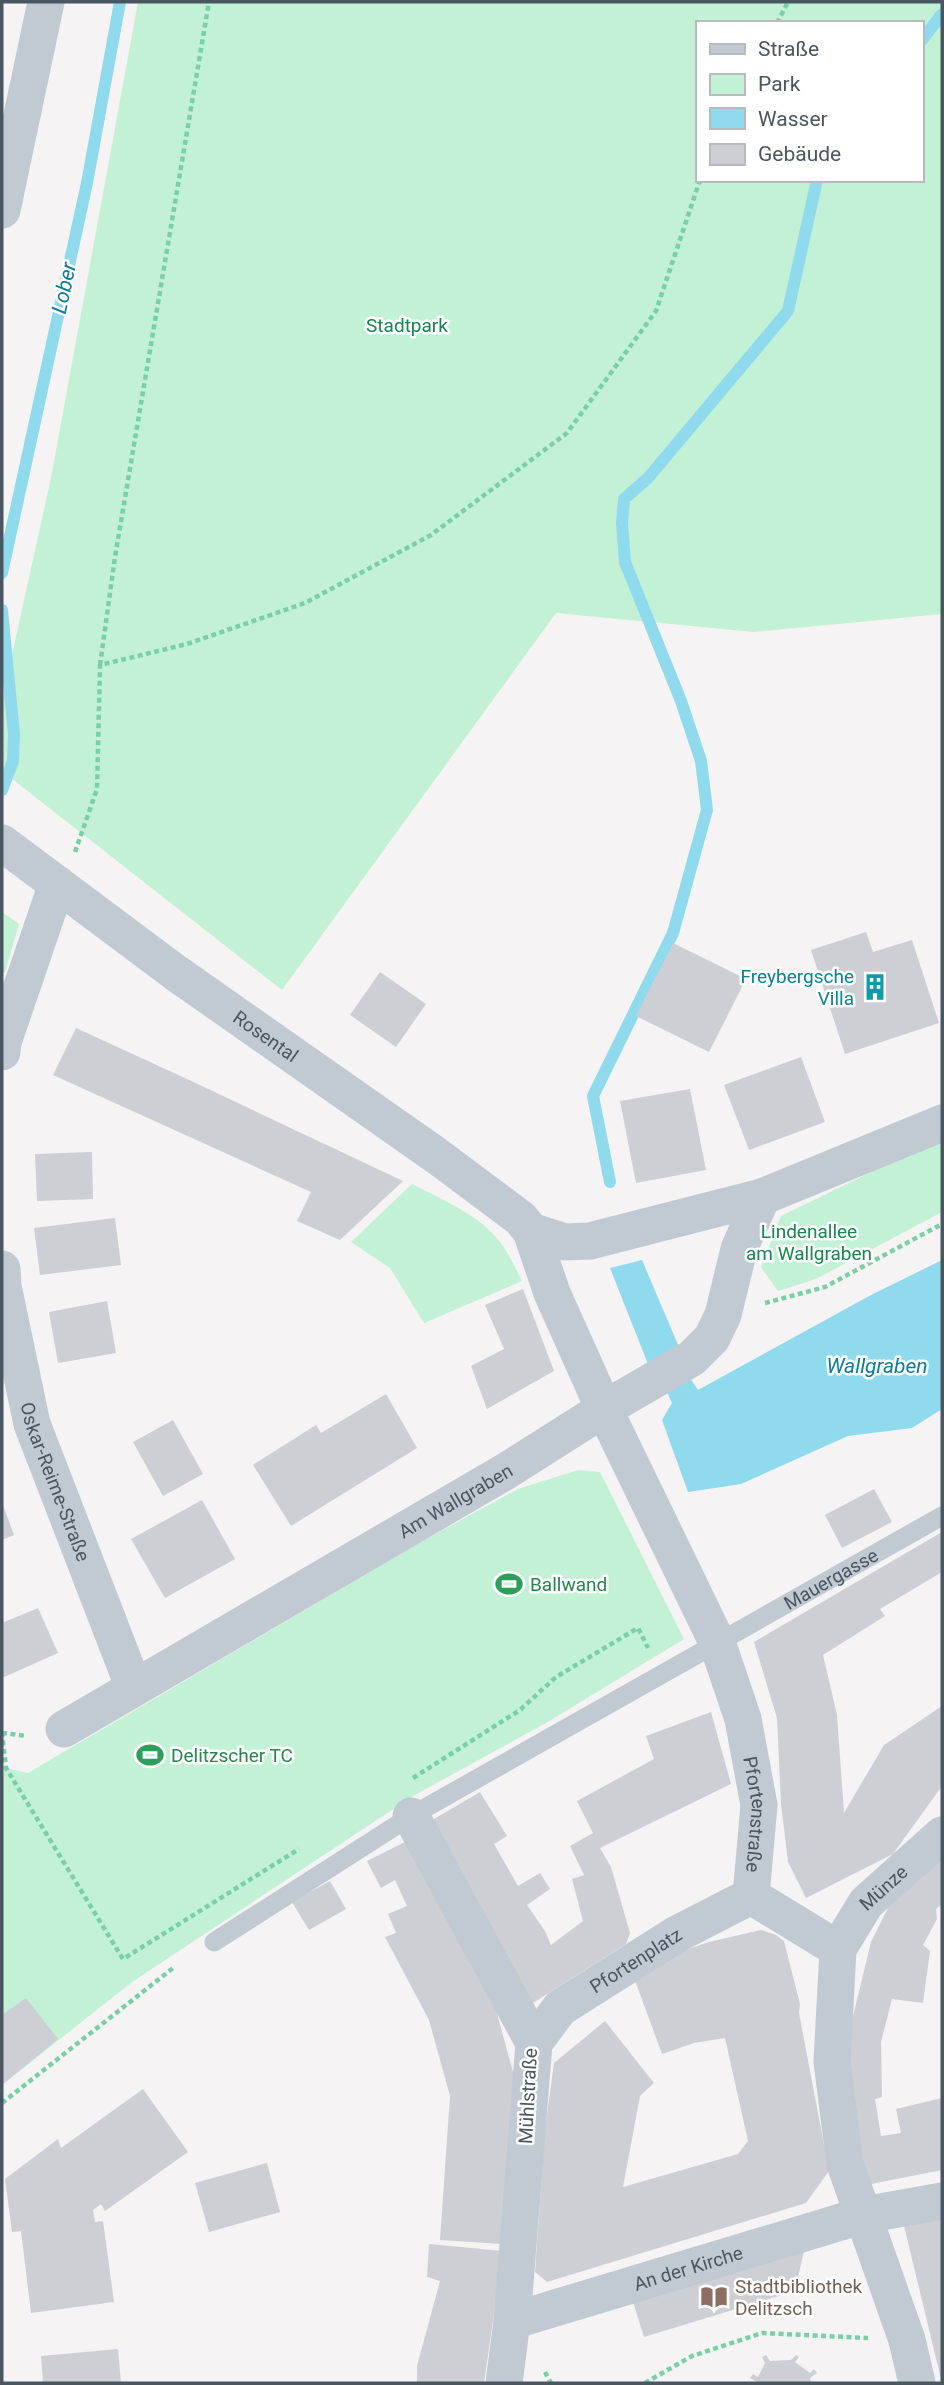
<svg xmlns="http://www.w3.org/2000/svg" width="944" height="2385" font-family="Roboto,sans-serif">
<style>
.green{fill:#c3f1d5;fill-rule:evenodd}
.water{fill:#90daee}
.lines{fill:none;stroke-linecap:round;stroke-linejoin:round}
.stream{stroke:#90daee;stroke-width:12}
.building{fill:#cdcfd5}
.path{stroke:#7ad0a6;stroke-width:4.5;stroke-dasharray:5 3.5;stroke-linecap:butt}
.service{stroke:#c1cad2;stroke-width:19}
.minor{stroke:#c1cad2;stroke-width:37}
.labels{text-anchor:middle;dominant-baseline:central;stroke-width:5;stroke-linejoin:round;paint-order:stroke}
.park-label{font-size:19px;fill:#17864f;stroke:#fff}
.culture-label{font-size:19px;fill:#0d838f;stroke:#fff;text-anchor:end}
.street-label{font-size:19px;fill:#4a5661;stroke:#fff}
.leisure-label{font-size:19px;fill:#27864d;stroke:#fff;text-anchor:start}
.education-label{font-size:19px;fill:#785e54;stroke:#fff;text-anchor:start}
.water-label{font-size:21px;font-style:italic;fill:#0c7c9b;stroke:#fff}
</style>
<rect width="100%" height="100%" fill="#f5f3f3"/>
<g class="green">
<path d="M 138,2 L 942,2 L 942,614 L 754,632 L 556,613 L 282,990 L 2,771 L 2,700 L 51,478 ZM 697,23 L 921,23 L 921,180 L 697,180 Z"/>
<polygon points="2,912 19,924 5,972 2,974"/>
<polygon points="942,1143 942,1212 816,1279 778,1291 761,1267 781,1216 894,1161"/>
<path d="M 412,1184 C 437,1197 468,1210 489,1230 C 504,1243 513,1263 522,1281 L 424,1323 L 390,1268 L 351,1242 Z"/>
<polygon points="578,1470 600,1472 684,1639 546,1723 413,1796 132,1982 2,2085 2,1767 28,1773 419,1543 518,1489"/>
</g>
<polygon class="water" points="642,1260 679,1347 672,1351 698,1390 871,1295 942,1260 942,1409 912,1428 848,1436 741,1484 688,1492 662,1420 672,1403 653,1362 648,1364 610,1268"/>
<g class="lines">
<g class="stream">
<polyline points="921,41 942,14"/>
<polyline points="2,573 87,183 120,2"/>
<polyline points="2,610 14,734 13,761 2,790"/>
<polyline points="610,1182 593,1096 673,933 707,810 701,761 681,701 625,562 622,523 624,499 648,478 788,311 817,180"/>
</g>
</g>
<g class="building">
<polygon points="866,932 873,952 912,940 939,1023 845,1054 811,950"/>
<polygon points="673,943 746,979 709,1052 636,1016"/>
<polygon points="380,972 426,1004 396,1047 350,1015"/>
<polygon points="76,1028 187,1079 403,1181 340,1240 297,1221 311,1192 53,1075"/>
<polygon points="801,1057 825,1122 749,1150 724,1085"/>
<polygon points="690,1089 706,1170 636,1183 620,1101"/>
<polygon points="92,1152 93,1199 37,1201 35,1154"/>
<polygon points="115,1218 121,1265 40,1275 34,1228"/>
<polygon points="523,1289 554,1371 487,1409 471,1366 504,1349 485,1305"/>
<polygon points="107,1301 116,1353 58,1363 49,1312"/>
<polygon points="386,1394 417,1448 291,1526 253,1465 316,1425 321,1433"/>
<polygon points="173,1420 203,1474 163,1496 133,1442"/>
<polygon points="874,1489 892,1522 842,1548 825,1515"/>
<polygon points="202,1500 235,1559 165,1598 131,1539"/>
<polygon points="2,1502 14,1535 2,1540"/>
<polygon points="942,1532 942,1572 880,1609 885,1616 823,1655 837,1715 844,1813 884,1745 942,1706 942,1786 893,1854 806,1898 788,1862 781,1804 777,1718 754,1642"/>
<polygon points="38,1608 58,1653 2,1678 2,1623"/>
<polygon points="711,1712 731,1784 600,1848 611,1867 630,1933 626,1944 525,2008 427,1823 480,1792 507,1836 494,1844 518,1886 540,1873 550,1889 527,1905 545,1931 551,1945 583,1921 572,1879 584,1875 570,1846 593,1833 577,1801 654,1759 646,1736"/>
<polygon points="411,1839 494,2003 515,2079 502,2244 440,2240 450,2096 429,2020 385,1937 396,1933 388,1914 407,1906 395,1880 381,1888 367,1861"/>
<polygon points="942,1853 942,1904 936,1909 937,1919 923,1945 930,1951 923,2003 892,1999 881,2042 882,2097 875,2099 881,2136 901,2133 896,2109 942,2098 942,2170 866,2185 847,2041 871,1942 898,1888"/>
<polygon points="330,1881 346,1909 309,1930 292,1902"/>
<polygon points="761,1930 776,1935 784,1941 800,2004 799,2013 829,2171 806,2203 547,2282 535,2272 545,2130 554,2063 605,2021 654,2083 640,2096 623,2187 738,2154 748,2141 725,2038 694,2043 662,2054 633,1975 665,1957 709,1942"/>
<polygon points="26,1998 58,2039 2,2085 2,2015"/>
<polygon points="143,2089 188,2152 105,2211 101,2204 93,2210 95,2222 103,2221 114,2302 31,2313 21,2231 12,2232 5,2179 58,2139 61,2148"/>
<polygon points="267,2163 280,2212 209,2232 195,2183"/>
<polygon points="942,2218 942,2379 941,2379 904,2226"/>
<polygon points="429,2244 503,2251 484,2383 417,2383 417,2366 440,2281 427,2277"/>
<polygon points="804,2251 795,2291 644,2337 633,2302"/>
<polygon points="118,2349 121,2383 43,2383 41,2356"/>
<polygon points="766,2355 770,2361 791,2360 796,2355 799,2357 795,2362 810,2373 814,2369 817,2373 810,2378 811,2383 758,2383 750,2378 753,2374 758,2377 765,2363 762,2357"/>
</g>
<g class="lines">
<g class="path">
<polyline points="777,23 788,2"/>
<polyline points="100,665 115,557 209,2"/>
<polyline points="75,852 97,789 100,665 187,644 305,603 431,535 567,433 656,311 700,180"/>
<polyline points="765,1303 825,1287 942,1224"/>
<polyline points="2,1732 6,1768 123,1959 299,1849"/>
<polyline points="2,1733 27,1736"/>
<polyline points="413,1778 520,1710 556,1677 638,1628 648,1648"/>
<polyline points="2,2103 173,1968"/>
<polyline points="545,2372 551,2383"/>
<polyline points="645,2383 692,2356 762,2333 868,2338"/>
</g>
<path class="service" id="s1" d="M 214,1942 L 411,1816 L 942,1516"/>
<g class="minor">
<polyline points="2,210 46,2"/>
<path id="s2" d="M 2,843 L 176,973 L 437,1156 L 520,1218 L 531,1231 L 552,1293 L 604,1409 L 717,1642 L 743,1719 L 759,1805 L 751,1896 L 838,1949 L 832,2062 L 845,2164 L 907,2340 L 917,2383"/>
<polyline points="2,1052 3,1042 57,884"/>
<polyline points="531,1231 565,1242 590,1241 762,1197 942,1123"/>
<path id="s3" d="M 2,1269 L 3,1286 L 32,1424 L 134,1688"/>
<path id="s4" d="M 64,1729 L 508,1470 L 604,1409 L 692,1358 L 712,1338 L 723,1315 L 739,1249 L 762,1197"/>
<polyline points="411,1816 534,2043 512,2321 504,2383"/>
<path id="s5" d="M 838,1949 L 866,1903 L 942,1835"/>
<path id="s6" d="M 534,2043 L 560,2008 L 677,1934 L 751,1896"/>
<path id="s7" d="M 512,2321 L 864,2215 L 942,2201"/>
</g>
</g>
<defs>
<symbol id="building-bare" viewBox="-9 -9 18 18"><path d="M-4-6H4V6H1V3H-1V6H-4ZM-2.5-4.3h1.7v1.8h-1.7ZM.8-4.3h1.7v1.8H.8ZM-2.5-1h1.7V.8h-1.7ZM.8-1h1.7V.8H.8Z" fill="#0f9aa8" stroke="#fff" stroke-width="2.5" paint-order="stroke"/></symbol>
<symbol id="stadium-bare" viewBox="-9 -9 18 18"><path d="M0-5a6.5 5 0 1 0 0 10a6.5 5 0 1 0 0-10ZM-3.5-1.8h7v3.6h-7Z" fill="#2e9e5b" stroke="#fff" stroke-width="2.5" paint-order="stroke"/></symbol>
<symbol id="library-bare" viewBox="-9 -9 18 18"><path d="M-6-4Q-3-5.5-.7-3.5V5Q-3 3-6 4ZM6-4Q3-5.5 .7-3.5V5Q3 3 6 4Z" fill="#8d6e63" stroke="#fff" stroke-width="2.5" paint-order="stroke"/></symbol>
</defs>
<g fill-rule="evenodd">
<use href="#building-bare" x="856" y="968" width="38" height="38"/>
<use href="#stadium-bare" x="490" y="1565" width="38" height="38"/>
<use href="#stadium-bare" x="131" y="1736" width="38" height="38"/>
<use href="#library-bare" x="695" y="2278" width="38" height="38"/>
</g>
<g class="labels">
<g class="park-label">
<text x="407" y="325">Stadtpark</text>
<text x="809" y="1231">Lindenallee<tspan x="809" dy="22">am Wallgraben</tspan></text>
</g>
<g class="culture-label">
<text x="854" y="976">Freybergsche<tspan x="854" dy="22">Villa</tspan></text>
</g>
<g class="street-label">
<text stroke="none"><textPath href="#s2" startOffset="327">Rosental</textPath></text>
<text stroke="none"><textPath href="#s3" startOffset="220">Oskar-Reime-Straße</textPath></text>
<text stroke="none"><textPath href="#s4" startOffset="453">Am Wallgraben</textPath></text>
<text stroke="none"><textPath href="#s1" startOffset="716">Mauergasse</textPath></text>
<text stroke="none"><textPath href="#s2" startOffset="1286">Pfortenstraße</textPath></text>
<text stroke="none"><textPath href="#s5" startOffset="77">Münze</textPath></text>
<text stroke="none"><textPath href="#s6" startOffset="133">Pfortenplatz</textPath></text>
<text transform="translate(528 2096) rotate(-87)">Mühlstraße</text>
<text stroke="none"><textPath href="#s7" startOffset="184">An der Kirche</textPath></text>
</g>
<g class="leisure-label">
<text x="530" y="1584">Ballwand</text>
<text x="171" y="1755">Delitzscher TC</text>
</g>
<g class="education-label">
<text x="735" y="2286">Stadtbibliothek<tspan x="735" dy="22">Delitzsch</tspan></text>
</g>
<g class="water-label">
<text transform="translate(64 288) rotate(-78)">Lober</text>
<text x="877" y="1366">Wallgraben</text>
</g>
</g>
<rect width="944" height="2385" fill="none" stroke="#4a5661" stroke-width="7"/>
<rect x="696" y="21" width="228" height="161" fill="#ffffff" stroke="#b7bbc0" stroke-width="2"/>
<rect x="710" y="44" width="35" height="10" fill="#c1cad2" stroke="#b7bbc0" stroke-width="2"/>
<text x="758" y="56" font-size="21" fill="#4a5661">Straße</text>
<rect x="710" y="74" width="35" height="21" fill="#c3f1d5" stroke="#b7bbc0" stroke-width="2"/>
<text x="758" y="91" font-size="21" fill="#4a5661">Park</text>
<rect x="710" y="108" width="35" height="21" fill="#90daee" stroke="#b7bbc0" stroke-width="2"/>
<text x="758" y="126" font-size="21" fill="#4a5661">Wasser</text>
<rect x="710" y="144" width="35" height="21" fill="#cdcfd5" stroke="#b7bbc0" stroke-width="2"/>
<text x="758" y="161" font-size="21" fill="#4a5661">Gebäude</text>
</svg>
